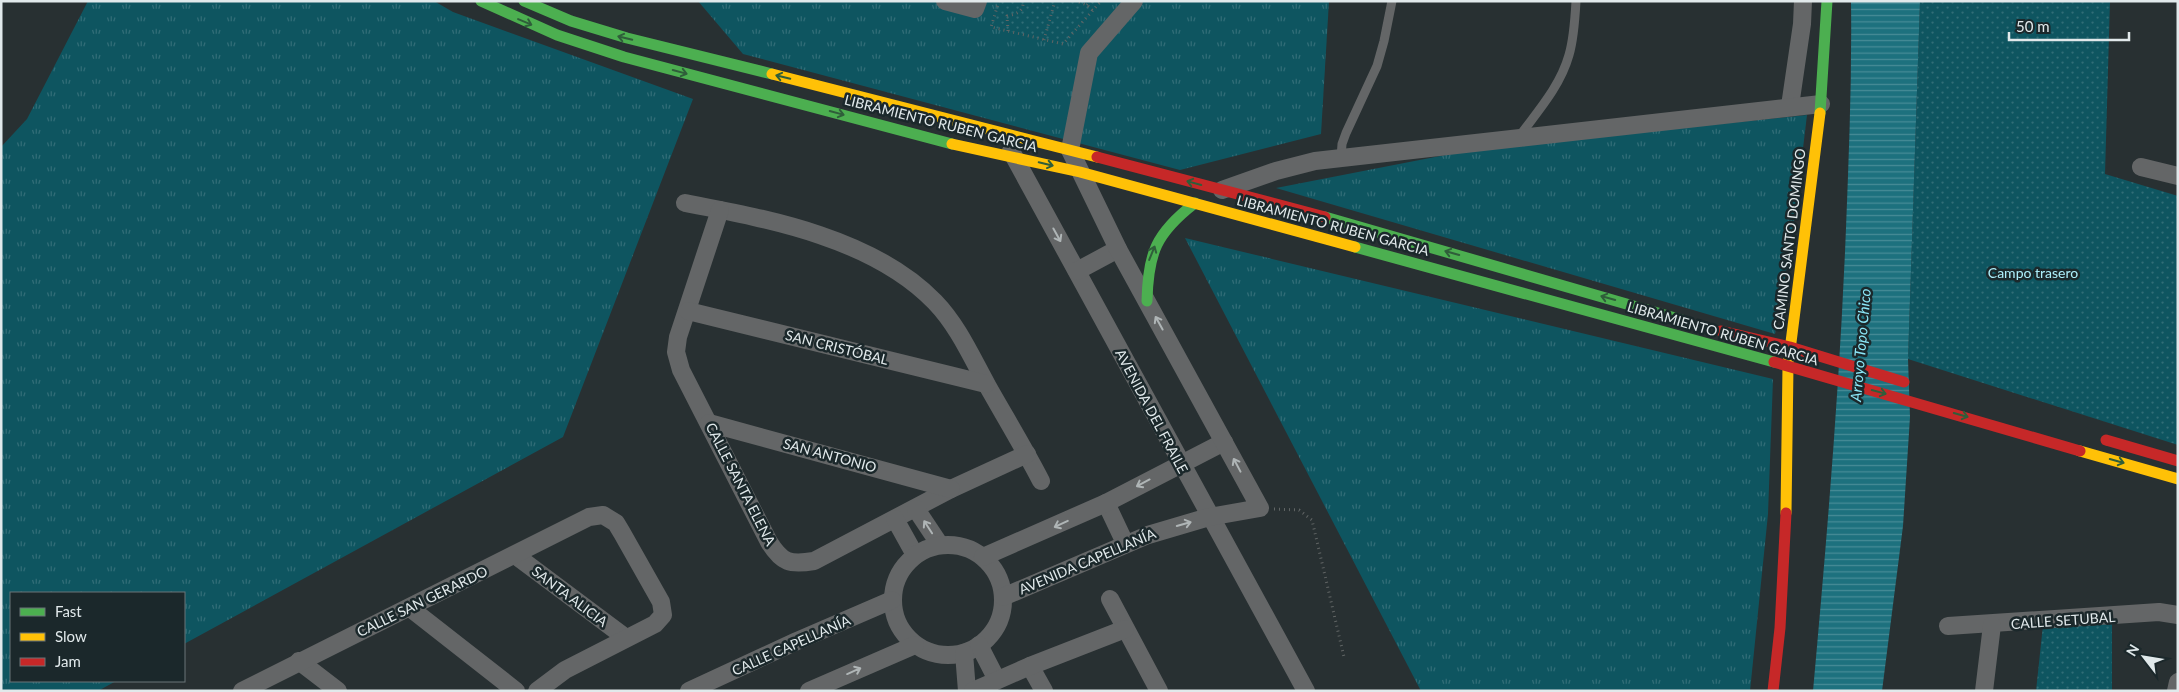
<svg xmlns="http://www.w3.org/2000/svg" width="2179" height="692" font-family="Lato,sans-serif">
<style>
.grass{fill:url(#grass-tufts)}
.park{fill:url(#park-dots)}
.water{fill:url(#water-rules)}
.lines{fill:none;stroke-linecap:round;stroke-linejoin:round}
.path{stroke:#616565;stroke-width:3;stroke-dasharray:1 4;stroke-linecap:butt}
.lane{stroke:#646667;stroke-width:9}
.street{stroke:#646667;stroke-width:18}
.fast{stroke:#4caf50;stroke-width:11}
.slow{stroke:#ffc107;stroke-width:11}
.jam{stroke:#c62828;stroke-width:11}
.oneway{stroke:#2f5e3a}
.oneway2{stroke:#afb5b6}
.labels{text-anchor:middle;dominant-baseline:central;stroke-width:5;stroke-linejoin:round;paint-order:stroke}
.street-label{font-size:14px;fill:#e1e9eb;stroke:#1b282b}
.park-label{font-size:14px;fill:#adeffb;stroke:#1b282b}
.water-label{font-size:15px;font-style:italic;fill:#8be7f8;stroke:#1b282b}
</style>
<defs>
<pattern id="grass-tufts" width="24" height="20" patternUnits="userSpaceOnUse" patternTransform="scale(1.25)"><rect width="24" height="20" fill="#0e5560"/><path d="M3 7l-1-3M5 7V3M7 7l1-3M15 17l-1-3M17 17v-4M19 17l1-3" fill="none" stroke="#316d77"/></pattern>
<pattern id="park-dots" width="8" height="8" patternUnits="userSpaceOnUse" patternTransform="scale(1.25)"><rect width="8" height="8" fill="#0e5560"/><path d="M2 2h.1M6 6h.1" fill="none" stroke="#316d77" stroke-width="1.8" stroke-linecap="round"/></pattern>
<pattern id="water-rules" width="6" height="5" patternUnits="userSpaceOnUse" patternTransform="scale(1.25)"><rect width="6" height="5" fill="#1d717e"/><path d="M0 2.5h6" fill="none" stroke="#488c97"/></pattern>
</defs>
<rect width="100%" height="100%" fill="#283032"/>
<g class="grass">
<polygon points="88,1 434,1 453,12 693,99 563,437 184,644 184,593 11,593 11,681 116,681 98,691 1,691 1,147 27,119"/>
<polygon points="698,1 1329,1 1321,134 1180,170 743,54"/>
<polygon points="1807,115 1793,231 1775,334 1276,188 1476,149"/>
<polygon points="1185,238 1773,379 1768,514 1750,691 1421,691"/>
</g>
<g class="park">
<polygon points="999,1 1101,1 1063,44 991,27"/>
<polygon points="1920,1 2110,1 2105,174 2178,196 2178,445 1908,359"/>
<polygon points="2112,621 2112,691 2036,691 2043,625"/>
</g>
<path class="water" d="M 1851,1 L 1920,1 L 1908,359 L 1910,417 L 1903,526 L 1882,691 L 1813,691 C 1827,537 1840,382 1846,228 C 1849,152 1852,77 1851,1 Z"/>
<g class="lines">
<g class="path">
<polyline points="999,1 991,27 1063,44 1101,1"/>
<polyline points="1079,2 1087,5 1093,11"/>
<polyline points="1087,5 1091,1"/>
<path d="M 1008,31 L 1007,16 C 1016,14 1024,12 1023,1"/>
<polyline points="1044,40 1055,1"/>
<polyline points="1274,509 1299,510 1312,520 1344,657"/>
</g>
<g class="lane">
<path d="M 1518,138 C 1537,112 1560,87 1569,55 C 1574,38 1575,19 1576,1"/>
<polyline points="1341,158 1342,144 1346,133 1377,66 1384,41 1392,1"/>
</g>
<g class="street">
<polyline points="945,1 975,9 978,1"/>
<polyline points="1790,106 1802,24 1803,1"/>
<polyline points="1011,151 1306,691"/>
<polyline points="2141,167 2178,176"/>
<polyline points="1222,190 1276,171 1315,161 1821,104"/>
<path d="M 685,203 C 769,219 873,238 935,302 C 958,326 971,356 987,385 C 1005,417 1024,448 1041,481"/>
<path d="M 720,210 L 678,337 L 676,352 L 681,370 L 769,542 C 782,563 790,565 814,561 L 951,489 L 1027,454"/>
<polyline points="1077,271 1118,249"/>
<polyline points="688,311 986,384"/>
<polyline points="709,423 951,489"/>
<polyline points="1106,503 1125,543"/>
<polyline points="916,509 940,545"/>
<polyline points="895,519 915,555"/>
<circle cx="948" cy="600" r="55"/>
<polyline points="515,555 626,638"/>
<polyline points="983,557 1106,503 1224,442"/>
<polyline points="1003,597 1148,535 1209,517 1260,508 1118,249 1070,150 1089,53 1134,1"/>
<polyline points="1110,599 1159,691"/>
<polyline points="410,608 516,691"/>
<polyline points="1948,626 2159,612 2178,615"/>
<polyline points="979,645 997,680"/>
<polyline points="964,653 967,691"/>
<polyline points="299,661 338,691"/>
<polyline points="1030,666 1044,691"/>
<polyline points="242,691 589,517 603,515 616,523 622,533 661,602 663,615 655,624 565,670 537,691"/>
<polyline points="689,691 797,641 892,600"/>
<polyline points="809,691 915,645"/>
<polyline points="973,691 1030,666 1125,629"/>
<polyline points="1984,691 1992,625"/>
<polyline points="2176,691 2178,682"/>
</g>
<g class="fast">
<polyline points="481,1 557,35 624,57 952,144"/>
<polyline points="524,1 571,21 627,38 772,74"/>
<polyline points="1820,113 1827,1"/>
<polyline points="1325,217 1682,320"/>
<polyline points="1355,247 1774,362"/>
<path d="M 1147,301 C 1148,253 1156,233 1195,203"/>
</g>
<g class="slow">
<polyline points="772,74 1097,157"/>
<polyline points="952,144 1080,172 1355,247"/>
<polyline points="2080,451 2178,479"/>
<polyline points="1786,513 1788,366 1820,113"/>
</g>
<g class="jam">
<polyline points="1097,157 1325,217"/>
<polyline points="1721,331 1790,347 1904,382"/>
<polyline points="1774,362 2080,451"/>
<polyline points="2106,440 2178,461"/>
<polyline points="1773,691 1780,628 1786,513"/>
</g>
</g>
<defs><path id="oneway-shaft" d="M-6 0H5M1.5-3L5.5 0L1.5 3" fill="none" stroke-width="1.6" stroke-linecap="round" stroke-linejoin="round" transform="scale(1.25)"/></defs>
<g class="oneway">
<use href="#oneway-shaft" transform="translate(525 22) rotate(23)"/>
<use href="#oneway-shaft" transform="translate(625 38) rotate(-166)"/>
<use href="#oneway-shaft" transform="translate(680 72) rotate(15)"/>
<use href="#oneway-shaft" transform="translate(783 77) rotate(-166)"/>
<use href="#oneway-shaft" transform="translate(837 113) rotate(15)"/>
<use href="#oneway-shaft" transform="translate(1046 164) rotate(13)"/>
<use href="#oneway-shaft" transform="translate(1194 183) rotate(-165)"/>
<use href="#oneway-shaft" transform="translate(1152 253) rotate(-68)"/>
<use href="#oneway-shaft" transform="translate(1452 253) rotate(-164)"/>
<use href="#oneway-shaft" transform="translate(1608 298) rotate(-164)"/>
<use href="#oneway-shaft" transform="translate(1879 392) rotate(15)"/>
<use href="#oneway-shaft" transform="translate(1961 415) rotate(16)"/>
<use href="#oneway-shaft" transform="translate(2117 461) rotate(16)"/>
</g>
<g class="oneway2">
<use href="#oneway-shaft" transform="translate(1057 235) rotate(61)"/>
<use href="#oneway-shaft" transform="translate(1159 323) rotate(-119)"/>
<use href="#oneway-shaft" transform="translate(1237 465) rotate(-118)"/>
<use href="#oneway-shaft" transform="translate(1143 483) rotate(152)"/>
<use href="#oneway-shaft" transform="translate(1061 524) rotate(155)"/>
<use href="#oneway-shaft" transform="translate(1184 524) rotate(-16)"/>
<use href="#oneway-shaft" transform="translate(928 527) rotate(-123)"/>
<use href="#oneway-shaft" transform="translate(854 671) rotate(-24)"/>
</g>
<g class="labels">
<g class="street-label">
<text transform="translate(941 123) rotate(14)">LIBRAMIENTO RUBEN GARCIA</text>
<text transform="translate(1333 225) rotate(15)">LIBRAMIENTO RUBEN GARCIA</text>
<text transform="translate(1789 239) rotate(-83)">CAMINO SANTO DOMINGO</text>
<text transform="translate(1723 333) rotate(16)">LIBRAMIENTO RUBEN GARCIA</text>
<text transform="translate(837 347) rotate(14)">SAN CRISTÓBAL</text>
<text transform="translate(1152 411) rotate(62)">AVENIDA DEL FRAILE</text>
<text transform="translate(830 455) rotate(15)">SAN ANTONIO</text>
<text transform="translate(741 484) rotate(63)">CALLE SANTA ELENA</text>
<text transform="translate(1087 561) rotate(-23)">AVENIDA CAPELLANÍA</text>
<text transform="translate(570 596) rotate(37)">SANTA ALICIA</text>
<text transform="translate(422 601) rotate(-26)">CALLE SAN GERARDO</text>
<text transform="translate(2063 620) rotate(-4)">CALLE SETUBAL</text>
<text transform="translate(791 645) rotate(-24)">CALLE CAPELLANÍA</text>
</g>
<g class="park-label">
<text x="2033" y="272">Campo trasero</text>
</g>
<g class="water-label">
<text transform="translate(1860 345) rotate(-85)">Arroyo Topo Chico</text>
</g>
</g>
<rect width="2179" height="692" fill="none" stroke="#e1e9eb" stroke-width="5"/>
<rect x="10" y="592" width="175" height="90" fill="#1b282b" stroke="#6a7578"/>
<rect x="20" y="608" width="25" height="8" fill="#4caf50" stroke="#6a7578"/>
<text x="55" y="617" font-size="15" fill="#e1e9eb">Fast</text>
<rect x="20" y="633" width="25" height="8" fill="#ffc107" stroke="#6a7578"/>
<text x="55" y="642" font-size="15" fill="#e1e9eb">Slow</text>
<rect x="20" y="658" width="25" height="8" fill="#c62828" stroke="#6a7578"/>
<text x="55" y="667" font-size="15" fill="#e1e9eb">Jam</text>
<g transform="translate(2144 657) rotate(301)" stroke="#1b282b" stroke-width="4" paint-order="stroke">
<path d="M0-4L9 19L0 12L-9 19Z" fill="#e1e9eb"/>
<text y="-8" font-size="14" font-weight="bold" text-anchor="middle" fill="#e1e9eb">N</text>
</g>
<path d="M2009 32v8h120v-8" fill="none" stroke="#e1e9eb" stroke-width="2.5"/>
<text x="2016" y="32" font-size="15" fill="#e1e9eb" stroke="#1b282b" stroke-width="4" paint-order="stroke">50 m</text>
</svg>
